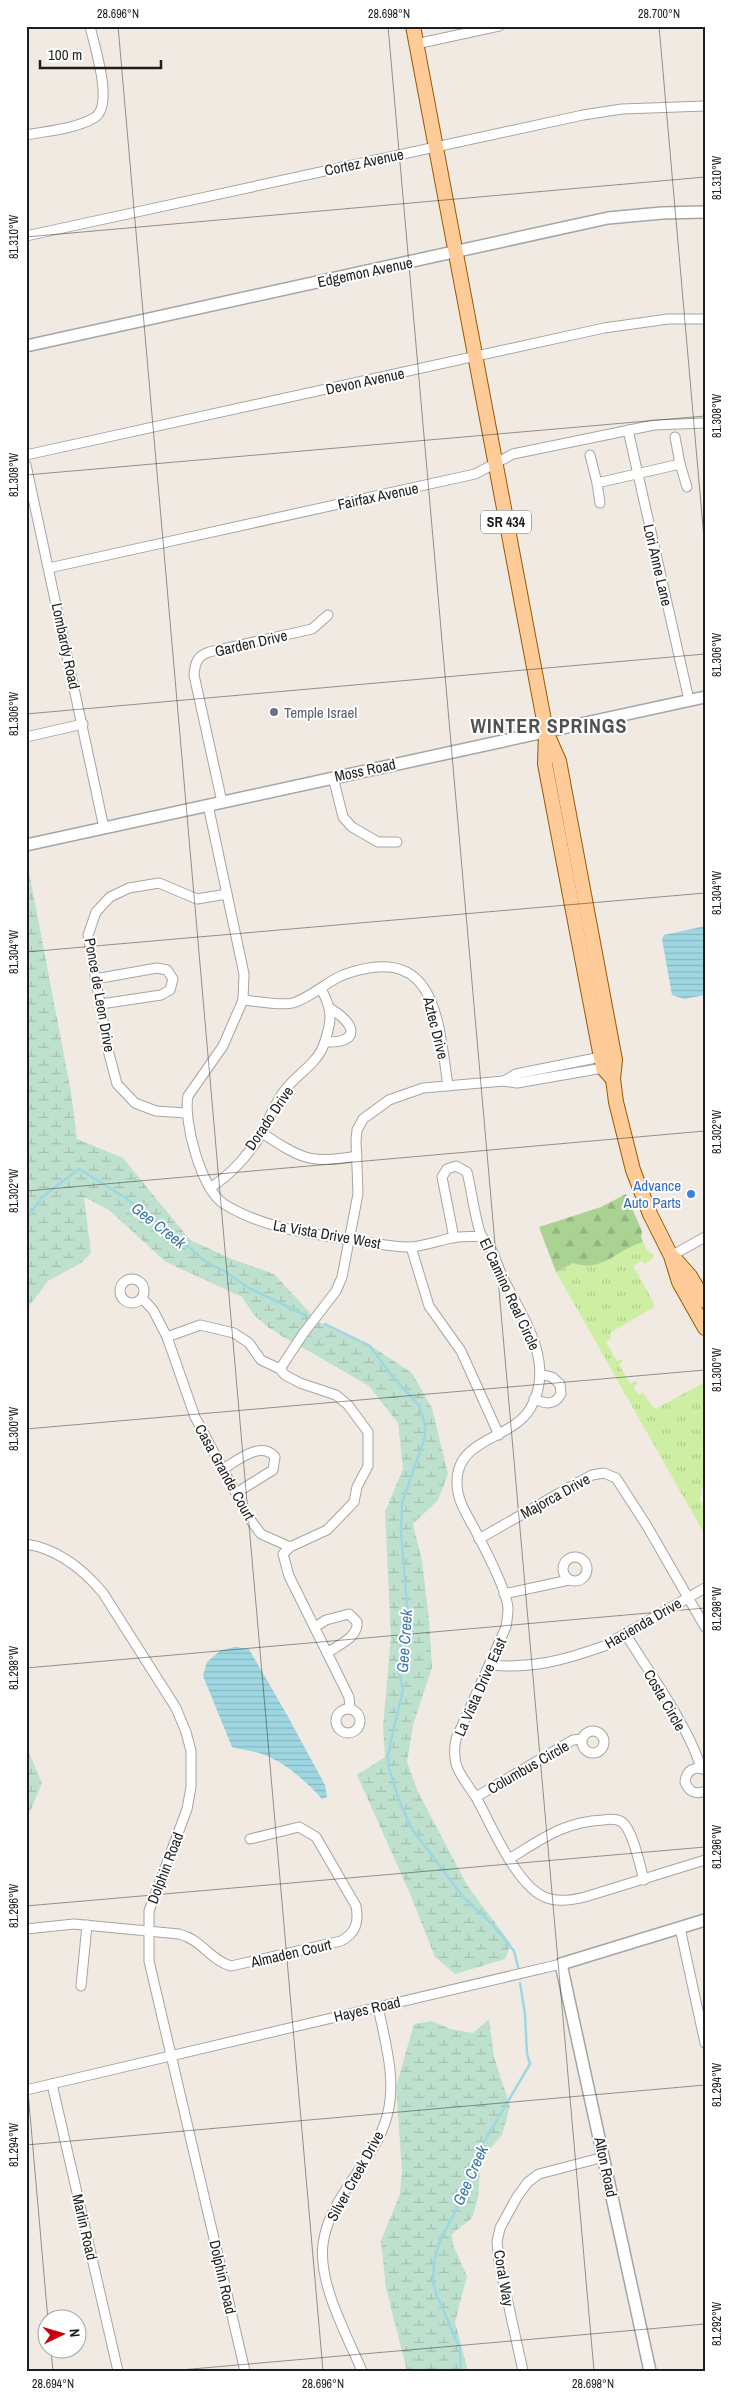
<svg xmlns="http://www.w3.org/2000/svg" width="731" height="2397" font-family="'Archivo Narrow',sans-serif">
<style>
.grass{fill:url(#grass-tufts)}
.forest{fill:url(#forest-firs)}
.wetland{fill:url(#wetland-marsh)}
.water{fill:url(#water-rules)}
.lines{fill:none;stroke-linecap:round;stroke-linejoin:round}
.stream{stroke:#9ed7e2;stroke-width:2.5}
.minor-casing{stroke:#a5a5a5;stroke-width:11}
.tertiary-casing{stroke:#a5a5a5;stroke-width:14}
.primary-casing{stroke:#975b00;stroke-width:16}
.minor{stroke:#fff;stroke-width:9}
.tertiary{stroke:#fff;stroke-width:11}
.primary{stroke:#ffcb98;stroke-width:14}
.ticks{fill:none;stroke:#1e1e1e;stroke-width:1;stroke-opacity:0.45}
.worship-dot{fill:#6b7280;stroke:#fff;stroke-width:2}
.shop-dot{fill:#3f7fe0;stroke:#fff;stroke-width:2}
.labels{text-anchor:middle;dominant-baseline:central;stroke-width:4;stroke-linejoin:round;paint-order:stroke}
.shield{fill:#fff;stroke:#626262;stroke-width:1}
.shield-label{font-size:14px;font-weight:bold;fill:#1e1e1e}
.street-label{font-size:15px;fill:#1e1e1e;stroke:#fff}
.worship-label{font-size:15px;fill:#5b616d;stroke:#fff;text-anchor:start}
.shop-label{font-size:15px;fill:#366cbe;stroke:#fff;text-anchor:end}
.water-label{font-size:16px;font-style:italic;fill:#3c78a6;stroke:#fff}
.district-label{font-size:20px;font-weight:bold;letter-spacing:1px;fill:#515151;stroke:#fff}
.neatline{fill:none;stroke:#1e1e1e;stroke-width:2}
.ticks-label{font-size:12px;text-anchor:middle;fill:#1e1e1e}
</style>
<defs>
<pattern id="grass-tufts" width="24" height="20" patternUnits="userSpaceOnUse" patternTransform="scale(1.25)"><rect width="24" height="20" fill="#ceefa3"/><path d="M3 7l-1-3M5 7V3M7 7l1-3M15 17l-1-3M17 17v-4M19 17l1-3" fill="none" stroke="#b0cc8c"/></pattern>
<pattern id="forest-firs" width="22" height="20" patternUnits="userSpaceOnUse" patternTransform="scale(1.25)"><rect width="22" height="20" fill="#aad393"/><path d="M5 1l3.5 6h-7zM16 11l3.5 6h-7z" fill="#92b57e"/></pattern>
<pattern id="wetland-marsh" width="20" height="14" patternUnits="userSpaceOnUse" patternTransform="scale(1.25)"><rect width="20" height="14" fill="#bee0ce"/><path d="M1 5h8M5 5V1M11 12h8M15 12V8" fill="none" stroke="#a3c0b0"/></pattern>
<pattern id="water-rules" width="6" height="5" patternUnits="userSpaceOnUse" patternTransform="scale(1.25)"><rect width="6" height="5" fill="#9ed7e2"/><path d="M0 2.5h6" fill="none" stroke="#88b8c1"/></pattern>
</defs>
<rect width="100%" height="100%" fill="#f0eae2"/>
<polygon class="grass" points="643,1242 647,1250 654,1255 652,1259 645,1264 642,1261 633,1266 654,1303 654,1307 610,1333 611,1338 606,1342 617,1361 624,1359 619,1365 630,1384 637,1381 634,1388 639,1395 643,1393 655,1409 705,1382 705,1485 702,1487 700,1500 705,1508 705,1535 556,1272 573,1263 582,1266 612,1257 632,1245"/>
<path class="forest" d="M 626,1194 L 642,1231 L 641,1237 L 643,1242 C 618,1249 600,1274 573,1263 L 556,1272 L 539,1227 L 601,1207 Z"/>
<g class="wetland">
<polygon points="26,856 71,1092 77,1139 123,1158 190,1240 232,1259 274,1274 312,1315 292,1342 269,1328 254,1315 242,1297 166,1262 109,1210 84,1197 91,1253 81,1263 48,1281 26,1310"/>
<polygon points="318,1322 365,1342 412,1373 432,1408 448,1474 438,1500 413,1524 422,1561 429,1620 432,1667 413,1725 407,1762 418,1792 467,1885 511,1944 505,1959 455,1974 435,1957 411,1896 357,1775 385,1757 383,1726 391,1637 385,1512 403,1469 398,1423 369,1386 300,1346"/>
<polygon points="26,1746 42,1783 26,1821"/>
<polygon points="489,2019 494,2057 510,2106 502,2135 481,2159 478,2198 472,2218 452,2234 453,2245 467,2276 455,2322 468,2371 407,2371 386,2288 381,2241 400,2194 402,2171 396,2087 414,2024 432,2021 450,2029 473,2033"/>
</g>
<g class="water">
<polygon points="705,926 705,995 684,999 672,995 662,939 664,935"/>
<path d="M 235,1647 L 249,1649 L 287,1715 L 325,1785 L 327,1797 L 322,1799 C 307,1782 285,1762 262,1754 C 253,1751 242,1750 232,1747 L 203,1676 L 207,1662 L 221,1650 Z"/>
</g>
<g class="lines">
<g class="stream">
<polyline points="26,1220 42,1197 79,1169 124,1197 182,1241 206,1262 226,1272 247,1287 305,1315"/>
<polyline points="325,1324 370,1346 391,1375 419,1405 425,1425 425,1437 402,1503 401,1532 408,1618 401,1644 399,1671 403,1690 391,1740 388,1756 389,1769 399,1800 412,1829 464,1898 492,1924 514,1951 518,1967"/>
<polyline points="461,2371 460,2349 436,2293 433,2281 434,2260 441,2238 460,2203 484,2142 530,2064 527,2054 525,2014 520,1983"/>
</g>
<defs>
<g id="minor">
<polyline points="416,44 499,26"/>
<path d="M 26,135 C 47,131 75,129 94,118 C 115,106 94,46 90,26"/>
<polyline points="26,236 583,115 622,109 705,106"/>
<polyline points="628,430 689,700"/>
<polyline points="675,437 680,464"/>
<polyline points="26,455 604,328 668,319 705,319"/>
<polyline points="590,455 597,483"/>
<polyline points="26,465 104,828"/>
<polyline points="600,503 597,483 680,464 687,487"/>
<polyline points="49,568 475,474 513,454 654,425 705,423"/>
<polyline points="26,737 83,724"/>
<polyline points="333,777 343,817 352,827 378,842 397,842"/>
<path d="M 222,802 L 194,675 C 195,663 197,656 209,652 L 312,629 L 328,615"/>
<path d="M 208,805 L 244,974 L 243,1000 L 223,1046 L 188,1096 C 183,1121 201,1189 224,1204 C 261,1227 305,1233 347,1239 C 368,1242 389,1247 411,1247 C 424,1246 438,1241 451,1238 C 461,1236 472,1237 482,1236"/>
<polyline points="95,979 157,968 167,970 173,979 170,990 161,995 101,1004"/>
<path d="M 243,1000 C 256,1001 281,1006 293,1003 C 312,997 326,982 343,975 C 436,941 438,1018 448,1086"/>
<path d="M 325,1042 C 360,1043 357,1025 331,1009"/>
<polyline points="504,1081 516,1074 601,1057"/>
<polyline points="186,1113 156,1111 135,1103 117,1084 108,1050 88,935 96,912 110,897 129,888 159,883 197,899 227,894"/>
<path d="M 262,1133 C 300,1158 311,1165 357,1156"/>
<path d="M 211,1187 C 231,1175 251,1152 263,1131 C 270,1118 275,1102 285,1090 C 296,1075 318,1063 324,1044 C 332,1021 333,1010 321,989"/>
<path d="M 454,1238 L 442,1177 L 447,1169 L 456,1166 L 467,1172 C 472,1192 474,1215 481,1235 C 483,1239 487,1243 490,1247 C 496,1258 499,1271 505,1282 C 525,1321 556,1365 530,1409 C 511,1440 456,1438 457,1483 C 457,1500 466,1513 474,1528 C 483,1545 507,1590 508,1608 C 508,1614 507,1621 506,1627 L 456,1739 C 454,1748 454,1761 458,1769 C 463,1780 471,1789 477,1799 C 491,1824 517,1888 547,1898 C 558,1902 573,1900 585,1897 L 705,1860"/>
<polyline points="411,1247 429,1306 461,1351 499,1435"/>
<polyline points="671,1256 705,1237"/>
<circle cx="132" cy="1291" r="12"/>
<polyline points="142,1298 153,1310 167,1337 195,1417 249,1518 261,1534 290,1547"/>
<polyline points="167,1337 200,1325 234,1333 249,1343 261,1360 280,1369 285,1375 300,1383 336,1395 348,1405 368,1432 368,1466 357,1487 354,1502 327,1530 290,1547 283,1554 289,1576 349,1697 350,1708"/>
<polyline points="280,1369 303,1334 336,1291 342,1277 358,1194 356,1140 357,1130 363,1119 389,1100 423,1088 504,1081 517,1083 603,1068"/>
<path d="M 534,1399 C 546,1404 554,1406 561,1394 L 560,1384 L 552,1377 L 540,1374"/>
<path d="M 223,1469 C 237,1461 261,1440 275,1457 L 273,1470 L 236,1493"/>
<polyline points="479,1539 577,1483 592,1475 604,1473 616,1478 647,1526 705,1627"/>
<path d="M 26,1544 C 58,1549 83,1569 103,1593 L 176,1708 L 186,1732 L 191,1751 L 191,1787 L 187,1809 L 149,1911 L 149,1961 L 245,2371"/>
<circle cx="575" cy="1569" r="12"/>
<polyline points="504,1594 569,1580"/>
<path d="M 315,1627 L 326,1620 L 349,1614 L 357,1622 C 359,1637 338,1645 327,1653"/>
<path d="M 625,1633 C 648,1671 689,1727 701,1768"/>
<path d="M 491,1665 C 532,1669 565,1660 604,1646 L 705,1588"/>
<circle cx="348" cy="1721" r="12"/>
<circle cx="593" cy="1742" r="11"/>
<path d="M 705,1770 C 694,1765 686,1771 685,1782 C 689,1792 696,1795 705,1791"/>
<polyline points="476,1797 573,1740 582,1739"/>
<path d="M 509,1859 C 542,1839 563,1822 603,1820 C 609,1819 617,1819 622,1822 C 633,1830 640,1866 644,1880"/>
<polyline points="680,1928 705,2043"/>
<path d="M 26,1929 L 74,1924 L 179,1934 C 201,1939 210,1960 231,1966 L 341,1941 C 356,1933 359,1922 356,1906 L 316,1837 L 299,1827 L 250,1839"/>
<polyline points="81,1986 87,1925"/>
<polyline points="52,2084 118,2371"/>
<polyline points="26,2090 561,1964"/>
<path d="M 362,2371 C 347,2335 318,2284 323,2244 C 329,2196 375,2162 387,2116 C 397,2081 385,2041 378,2007"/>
<polyline points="523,2371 499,2262 497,2242 500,2228 517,2197 528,2182 539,2174 604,2157"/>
</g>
<g id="tertiary">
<polyline points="26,346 608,218 662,213 705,212"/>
<polyline points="26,845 705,697"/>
<polyline points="650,2371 561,1964 705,1920"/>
</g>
<g id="primary">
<polyline points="413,26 546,731 545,764 603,1068 613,1079"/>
<polyline points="548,736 559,761 615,1060 613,1079 616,1102 633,1170 650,1214 671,1256 679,1282 705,1328"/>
<polyline points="674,1258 690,1276 705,1301"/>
</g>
</defs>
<use href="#minor" class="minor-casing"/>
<use href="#tertiary" class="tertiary-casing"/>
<use href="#primary" class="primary-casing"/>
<use href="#minor" class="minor"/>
<use href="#tertiary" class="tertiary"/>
<use href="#primary" class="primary"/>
</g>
<path class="ticks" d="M 118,26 L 323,2371M 388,26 L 594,2371M 659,26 L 705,550M 26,237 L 705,177M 26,475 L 705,416M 26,714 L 705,654M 26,952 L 705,893M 26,1191 L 705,1131M 26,1429 L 705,1370M 26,1668 L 705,1608M 26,1906 L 705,1847M 26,2069 L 48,2320M 26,2145 L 705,2085M 51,2350 L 53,2371M 169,2371 L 705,2324"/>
<circle class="worship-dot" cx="274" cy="712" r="5"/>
<circle class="shop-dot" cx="691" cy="1194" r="5"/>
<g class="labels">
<rect class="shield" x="481" y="510.5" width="50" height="23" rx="4"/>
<g class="shield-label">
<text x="506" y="522">SR 434</text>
</g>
<g class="street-label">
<text transform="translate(364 162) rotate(-12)">Cortez Avenue</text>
<text transform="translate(365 272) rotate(-12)">Edgemon Avenue</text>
<text transform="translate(365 381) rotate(-12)">Devon Avenue</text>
<text transform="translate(378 496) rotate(-12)">Fairfax Avenue</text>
<text transform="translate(658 565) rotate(77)">Lori Anne Lane</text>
<text transform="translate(251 643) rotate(-13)">Garden Drive</text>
<text transform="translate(66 646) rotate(78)">Lombardy Road</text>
<text transform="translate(365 770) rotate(-12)">Moss Road</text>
<text transform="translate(100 995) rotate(80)">Ponce de Leon Drive</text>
<text transform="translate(436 1028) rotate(76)">Aztec Drive</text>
<text transform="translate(269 1118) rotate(-56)">Dorado Drive</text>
<text transform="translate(327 1234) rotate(10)">La Vista Drive West</text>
<text transform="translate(510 1294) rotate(65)">El Camino Real Circle</text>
<text transform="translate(225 1472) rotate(61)">Casa Grande Court</text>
<text transform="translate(555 1496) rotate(-29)">Majorca Drive</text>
<text transform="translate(643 1623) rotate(-30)">Hacienda Drive</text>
<text transform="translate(480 1687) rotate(-66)">La Vista Drive East</text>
<text transform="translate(665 1700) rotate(60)">Costa Circle</text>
<text transform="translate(528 1767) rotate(-30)">Columbus Circle</text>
<text transform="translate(165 1868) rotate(-69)">Dolphin Road</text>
<text transform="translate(291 1953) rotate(-13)">Almaden Court</text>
<text transform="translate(367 2009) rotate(-13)">Hayes Road</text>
<text transform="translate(606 2167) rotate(78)">Alton Road</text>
<text transform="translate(355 2176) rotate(-61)">Silver Creek Drive</text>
<text transform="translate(85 2227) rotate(77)">Marlin Road</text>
<text transform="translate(223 2277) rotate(77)">Dolphin Road</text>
<text transform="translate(504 2278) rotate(80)">Coral Way</text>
</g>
<g class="worship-label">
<text x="284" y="712">Temple Israel</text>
</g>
<g class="shop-label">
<text x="681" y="1185">Advance<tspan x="681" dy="17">Auto Parts</tspan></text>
</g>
<g class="water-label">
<text transform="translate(159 1225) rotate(38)">Gee Creek</text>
<text transform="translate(404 1641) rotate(-86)">Gee Creek</text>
<text transform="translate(470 2175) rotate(-66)">Gee Creek</text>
</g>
<g class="district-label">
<text x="549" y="725">WINTER SPRINGS</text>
</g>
</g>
<rect width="731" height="2397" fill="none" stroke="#ffffff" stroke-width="55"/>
<g transform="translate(62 2334) rotate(85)"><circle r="24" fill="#ffffff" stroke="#a5a5a5"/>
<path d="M0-4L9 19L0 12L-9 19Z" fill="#cb000e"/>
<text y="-8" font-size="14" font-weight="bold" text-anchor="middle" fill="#1e1e1e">N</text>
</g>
<path d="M40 60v8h121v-8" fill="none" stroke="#1e1e1e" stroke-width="2.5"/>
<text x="48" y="60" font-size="15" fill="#1e1e1e" stroke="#ffffff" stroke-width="4" paint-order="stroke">100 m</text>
<rect x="28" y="28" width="676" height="2342" class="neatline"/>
<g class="ticks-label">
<text x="118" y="18">28.696°N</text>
<text x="389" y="18">28.698°N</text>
<text x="659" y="18">28.700°N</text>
<text transform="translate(717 178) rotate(-90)" y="4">81.310°W</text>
<text transform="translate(14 237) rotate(-90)" y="4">81.310°W</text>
<text transform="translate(717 416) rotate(-90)" y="4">81.308°W</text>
<text transform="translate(14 475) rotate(-90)" y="4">81.308°W</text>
<text transform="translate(717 655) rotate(-90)" y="4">81.306°W</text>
<text transform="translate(14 714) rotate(-90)" y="4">81.306°W</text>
<text transform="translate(717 893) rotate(-90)" y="4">81.304°W</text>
<text transform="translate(14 952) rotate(-90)" y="4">81.304°W</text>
<text transform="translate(717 1132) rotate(-90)" y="4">81.302°W</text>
<text transform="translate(14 1191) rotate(-90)" y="4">81.302°W</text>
<text transform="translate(717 1370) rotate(-90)" y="4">81.300°W</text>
<text transform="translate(14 1429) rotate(-90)" y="4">81.300°W</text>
<text transform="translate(717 1609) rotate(-90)" y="4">81.298°W</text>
<text transform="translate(14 1668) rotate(-90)" y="4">81.298°W</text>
<text transform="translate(717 1847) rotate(-90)" y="4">81.296°W</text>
<text transform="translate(14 1906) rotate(-90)" y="4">81.296°W</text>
<text transform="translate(717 2085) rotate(-90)" y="4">81.294°W</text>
<text transform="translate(14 2145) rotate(-90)" y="4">81.294°W</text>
<text transform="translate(717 2324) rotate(-90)" y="4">81.292°W</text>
<text x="53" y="2388">28.694°N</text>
<text x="323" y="2388">28.696°N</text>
<text x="593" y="2388">28.698°N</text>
</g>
</svg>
